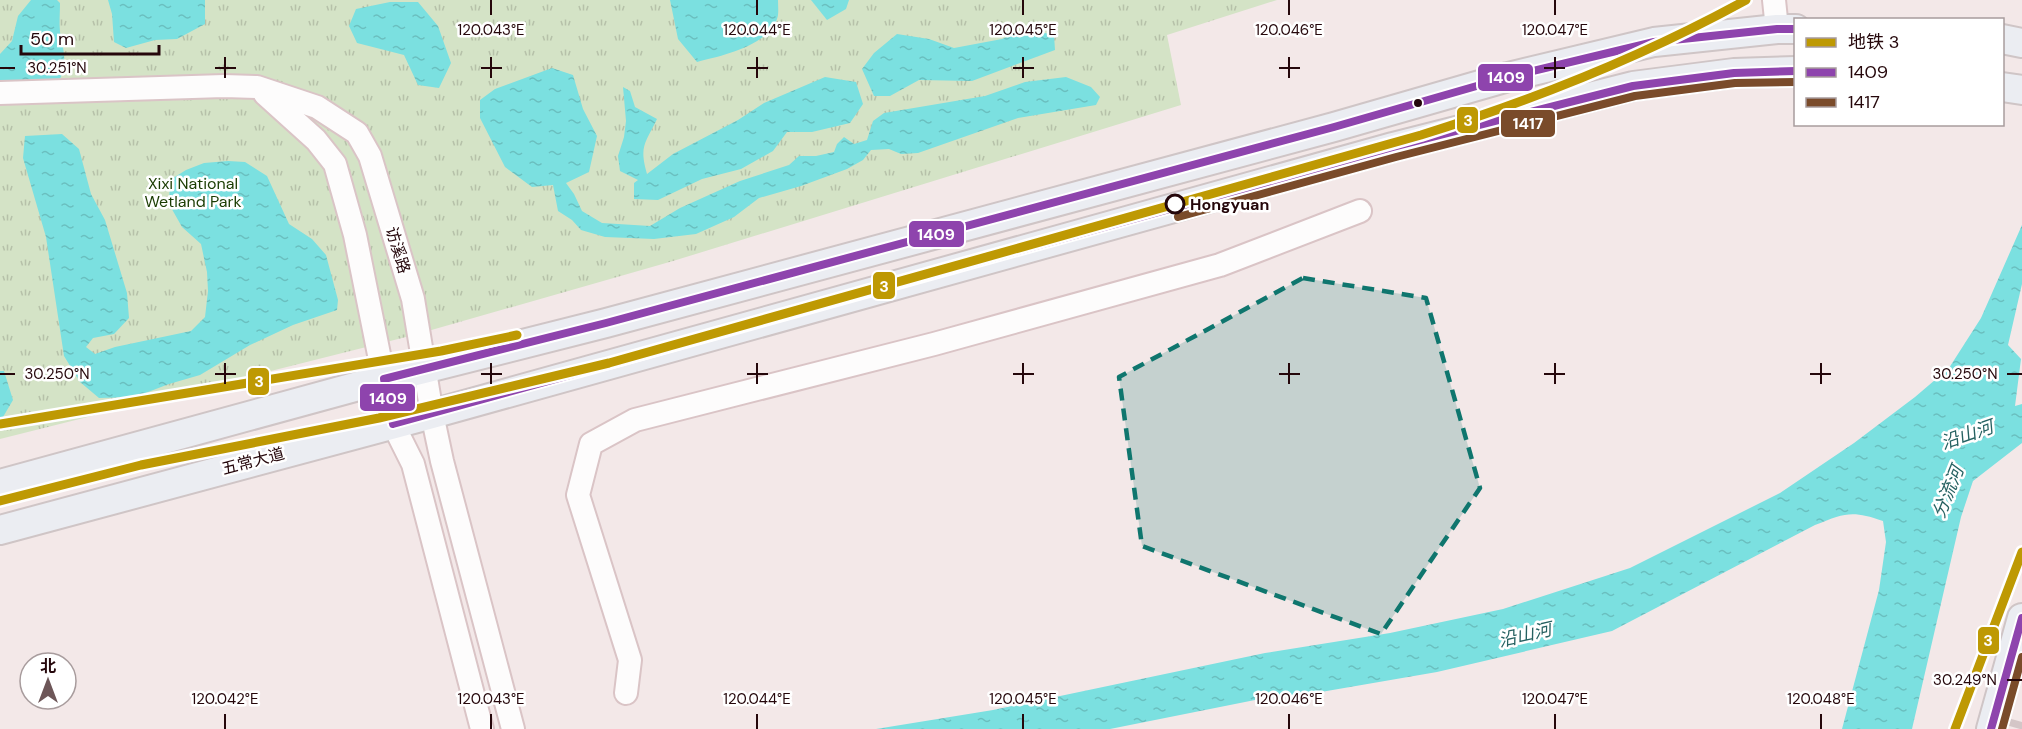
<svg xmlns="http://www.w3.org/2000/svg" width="2022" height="729" font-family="'DM Sans','Noto Sans SC',sans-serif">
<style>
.park{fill:url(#park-tufts)}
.water{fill:url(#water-ripples)}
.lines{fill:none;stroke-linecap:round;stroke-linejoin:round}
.highway-tunnel{stroke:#d4c6c7;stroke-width:33;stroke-dasharray:33 16;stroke-linecap:butt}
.minor-casing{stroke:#dac4c6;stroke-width:26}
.major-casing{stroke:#cfc5c6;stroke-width:32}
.minor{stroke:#fdfcfc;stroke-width:22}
.major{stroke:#ebedf2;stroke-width:28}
.bus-1-casing{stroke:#fff;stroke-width:12}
.bus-2-casing{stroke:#fff;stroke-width:12}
.bus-1{stroke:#8e44ad;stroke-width:8}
.bus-2{stroke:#7a4b2a;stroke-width:8}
.metro-1-casing{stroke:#fff;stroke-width:14}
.metro-1{stroke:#be9903;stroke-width:9}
.marked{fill:#0f766e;fill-opacity:0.2;stroke:#0f766e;stroke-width:4.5;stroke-dasharray:12 8;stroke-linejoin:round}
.ticks{fill:none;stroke:#25070b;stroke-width:2}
.bus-dot{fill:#25070b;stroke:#fff;stroke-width:2}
.stop-dot{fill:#fff;stroke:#25070b;stroke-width:3}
.labels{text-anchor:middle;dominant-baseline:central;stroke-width:5;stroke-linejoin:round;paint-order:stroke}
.park-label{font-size:16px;fill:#1a3c02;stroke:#fff}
.stop-label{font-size:16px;font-weight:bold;fill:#25070b;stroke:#fff;text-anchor:start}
.street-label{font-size:16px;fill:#25070b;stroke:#fff}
.water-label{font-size:18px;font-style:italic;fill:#256161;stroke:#fff}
.ticks-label{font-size:15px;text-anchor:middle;fill:#25070b;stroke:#fff;stroke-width:5;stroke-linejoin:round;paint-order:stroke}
.line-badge{stroke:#fff;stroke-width:2}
.badge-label{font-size:16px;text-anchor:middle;font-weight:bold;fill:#fff}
</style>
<defs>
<pattern id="park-tufts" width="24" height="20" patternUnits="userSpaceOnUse" patternTransform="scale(1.5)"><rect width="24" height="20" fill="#d4e3c6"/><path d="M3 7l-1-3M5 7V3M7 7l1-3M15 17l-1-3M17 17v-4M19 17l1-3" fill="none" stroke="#b6c1a9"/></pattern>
<pattern id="water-ripples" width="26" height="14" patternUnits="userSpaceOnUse" patternTransform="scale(1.5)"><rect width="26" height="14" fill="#7be0e0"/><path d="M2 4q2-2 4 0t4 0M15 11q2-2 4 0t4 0" fill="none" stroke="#6abfbf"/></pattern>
</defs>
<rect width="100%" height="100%" fill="#f3e8e8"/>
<polygon class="park" points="0,0 1277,0 1167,35 1181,105 673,261 414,335 0,439"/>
<g class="water">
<path d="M 31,0 L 57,0 L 60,3 C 60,13 59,23 60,32 C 63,49 68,63 60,79 L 0,82 L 0,54 L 12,41 L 18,16 Z"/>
<polygon points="108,0 205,0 205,24 177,39 155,40 126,48 114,42 112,14"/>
<path d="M 670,0 L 778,0 C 778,6 779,14 777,19 C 768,46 721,56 697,62 L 678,39 Z"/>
<polygon points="811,0 849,0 846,9 827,20"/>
<polygon points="390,2 418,2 438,26 451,63 439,88 418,85 404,55 357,43 349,26 356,9"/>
<polygon points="1027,29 1054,35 1055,50 972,81 919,80 890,96 874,96 862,69 874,53 897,34 929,39 954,48 1002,39"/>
<polygon points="552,68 573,75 583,109 597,136 589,172 566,183 574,194 582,211 602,223 650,226 680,208 740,181 789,165 799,156 816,156 834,152 837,144 844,137 854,144 867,140 873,121 884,113 985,96 1025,82 1066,77 1091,87 1100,97 1096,105 1018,118 918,153 901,154 889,149 871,150 863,160 847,169 801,186 759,198 734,217 696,234 654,239 605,237 581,230 572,220 558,211 553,185 532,187 505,167 480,118 480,100 495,89"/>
<path d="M 825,77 L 856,82 L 863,104 L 850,123 L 812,132 L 787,132 L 773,151 L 741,169 L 702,179 L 658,200 L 634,199 L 634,183 L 638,180 L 620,171 L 618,156 L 624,137 L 626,121 L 623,87 L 630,91 L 635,107 L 657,119 C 645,144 639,146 647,174 L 673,154 L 738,120 L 764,103 Z"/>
<polygon points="62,134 79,149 91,194 105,220 127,293 129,318 114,334 93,338 86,347 95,354 115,347 191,331 205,317 208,291 207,272 201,244 182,227 169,204 170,180 186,170 204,163 228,161 245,162 267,176 289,224 312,239 326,255 338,300 337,310 293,325 250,345 200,375 169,384 135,397 99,398 80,382 64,356 46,237 23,158 25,136"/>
<path d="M 2022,225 L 2022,284 L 2008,345 L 2021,359 L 2015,406 L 2022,404 L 2022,443 L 1973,481 L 1961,517 L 1912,729 L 1842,729 L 1879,590 L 1886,542 L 1883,521 C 1852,510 1845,513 1815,525 L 1612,631 L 1437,672 L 1321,692 L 1265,698 L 1110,729 L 876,729 L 993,710 L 1265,653 L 1390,633 L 1503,609 L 1630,568 L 1780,493 L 1854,443 L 1915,397 L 1949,368 L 1981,318 Z"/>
<polygon points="0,371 4,371 13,400 3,417 0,418"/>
</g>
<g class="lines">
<polyline class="highway-tunnel" points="2020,729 2022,722"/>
<defs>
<g id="minor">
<polyline points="1774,0 1777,29"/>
<polyline points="0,93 224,86 257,87 317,107 357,133 370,156 413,299 432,414 442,461 513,729"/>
<polyline points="265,94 316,140 335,164 355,235 393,424 413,464 482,729"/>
<polyline points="626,693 630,660 578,495 591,444 635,420 934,344 1220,265 1360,211"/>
</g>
<g id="major">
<polyline points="2002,39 2022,43"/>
<polyline points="2002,87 2022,90"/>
<polyline points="0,484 384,379 606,323 1334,127 1508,77 1654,42 1777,29 1796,29"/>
<polyline points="0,530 432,414 1393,147 1633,86 1734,73 1796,71"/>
<polyline points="1991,729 2022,618"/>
</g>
</defs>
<use href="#minor" class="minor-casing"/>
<use href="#major" class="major-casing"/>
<use href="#minor" class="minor"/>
<use href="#major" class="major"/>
<defs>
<g id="bus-1">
<polyline points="1796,29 1777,29 1654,42 1508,77 1334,127 606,323 384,379 393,424 1393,147 1633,86 1734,73 1796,71"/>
<polyline points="1991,729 2022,618"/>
</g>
<g id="bus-2">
<polyline points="1178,217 1396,157 1635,96 1735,83 1796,82"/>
<polyline points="2002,729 2022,657"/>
</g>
</defs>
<use href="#bus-1" class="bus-1-casing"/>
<use href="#bus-2" class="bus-2-casing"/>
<use href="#bus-1" class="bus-1"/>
<use href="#bus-2" class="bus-2"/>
<defs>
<g id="metro-1">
<polyline points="0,424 441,351 517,335"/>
<path d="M 0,501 L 141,465 L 379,418 L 609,363 L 1421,135 C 1534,100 1642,57 1746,0"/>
<polyline points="1955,729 2022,552"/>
</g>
</defs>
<use href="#metro-1" class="metro-1-casing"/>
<use href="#metro-1" class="metro-1"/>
</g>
<path class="marked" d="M 1303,278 L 1426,298 L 1480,488 L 1381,634 L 1142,546 L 1119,377 Z"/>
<path class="ticks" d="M 491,0 L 491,15M 757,0 L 757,15M 1023,0 L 1023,15M 1289,0 L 1289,15M 1555,0 L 1555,15M 225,57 L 225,78M 491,57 L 491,78M 757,57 L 757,78M 1023,57 L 1023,78M 1289,57 L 1289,78M 1555,57 L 1555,78M 0,68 L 15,68M 215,68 L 236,68M 481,68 L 502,68M 747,68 L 768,68M 1013,68 L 1034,68M 1279,68 L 1300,68M 1544,68 L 1565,68M 225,363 L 225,384M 491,363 L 491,384M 757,363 L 757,384M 1023,363 L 1023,384M 1289,363 L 1289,384M 1555,363 L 1555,384M 1821,363 L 1821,384M 0,374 L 15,374M 215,374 L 236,374M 481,374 L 502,374M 747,374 L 768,374M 1013,374 L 1034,374M 1279,374 L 1300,374M 1544,374 L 1565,374M 1810,374 L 1831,374M 2007,374 L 2022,374M 2007,680 L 2022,680M 225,714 L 225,729M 491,714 L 491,729M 757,714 L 757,729M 1023,714 L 1023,729M 1289,714 L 1289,729M 1555,714 L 1555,729M 1821,714 L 1821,729"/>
<circle class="bus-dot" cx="1418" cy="103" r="5"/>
<circle class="stop-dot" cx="1175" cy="204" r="9"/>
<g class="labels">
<g class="park-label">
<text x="193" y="183">Xixi National<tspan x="193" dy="18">Wetland Park</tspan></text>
</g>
<g class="stop-label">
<text x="1190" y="204">Hongyuan</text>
</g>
<g class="street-label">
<text transform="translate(398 250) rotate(73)">访溪路</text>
<text transform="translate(253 461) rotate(-15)">五常大道</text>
</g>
<g class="water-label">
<text transform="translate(1967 435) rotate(-19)">沿山河</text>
<text transform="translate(1948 492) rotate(-68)">分流河</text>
<text transform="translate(1525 635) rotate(-13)">沿山河</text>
</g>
</g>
<g class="ticks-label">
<text x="491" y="35">120.043°E</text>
<text x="757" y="35">120.044°E</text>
<text x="1023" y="35">120.045°E</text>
<text x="1289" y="35">120.046°E</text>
<text x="1555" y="35">120.047°E</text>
<text x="57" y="73">30.251°N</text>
<text x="57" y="379">30.250°N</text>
<text x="1965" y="379">30.250°N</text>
<text x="1965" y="685">30.249°N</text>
<text x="225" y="704">120.042°E</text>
<text x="491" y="704">120.043°E</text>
<text x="757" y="704">120.044°E</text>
<text x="1023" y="704">120.045°E</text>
<text x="1289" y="704">120.046°E</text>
<text x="1555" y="704">120.047°E</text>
<text x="1821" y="704">120.048°E</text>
</g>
<g class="line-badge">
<rect x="1477" y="63" width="57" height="29" rx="6" fill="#8e44ad"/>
<rect x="1456" y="106" width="23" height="28" rx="6" fill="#be9903"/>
<rect x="1500" y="109" width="56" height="29" rx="6" fill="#7a4b2a"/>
<rect x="908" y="220" width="57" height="28" rx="6" fill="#8e44ad"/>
<rect x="872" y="271" width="24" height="29" rx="6" fill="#be9903"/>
<rect x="247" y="367" width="23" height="29" rx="6" fill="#be9903"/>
<rect x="359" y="383" width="57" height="29" rx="6" fill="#8e44ad"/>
<rect x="1977" y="626" width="23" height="29" rx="6" fill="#be9903"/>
</g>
<g class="badge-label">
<text x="1506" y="83">1409</text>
<text x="1468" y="126">3</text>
<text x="1528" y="129">1417</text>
<text x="936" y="240">1409</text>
<text x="884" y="292">3</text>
<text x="259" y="387">3</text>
<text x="388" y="404">1409</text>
<text x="1988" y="646">3</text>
</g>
<rect x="1794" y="18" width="210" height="108" fill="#ffffff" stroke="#a89c9d" stroke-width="1.5"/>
<rect x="1806" y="38" width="30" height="9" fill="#be9903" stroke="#a89c9d" stroke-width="1.5"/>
<text x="1848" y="48" font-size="18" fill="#25070b">地铁 3</text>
<rect x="1806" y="68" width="30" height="9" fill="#8e44ad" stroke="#a89c9d" stroke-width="1.5"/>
<text x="1848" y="78" font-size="18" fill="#25070b">1409</text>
<rect x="1806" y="98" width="30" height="9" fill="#7a4b2a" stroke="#a89c9d" stroke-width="1.5"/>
<text x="1848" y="108" font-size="18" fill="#25070b">1417</text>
<g transform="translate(48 681)"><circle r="28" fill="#ffffff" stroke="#a89c9d" stroke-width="1.5"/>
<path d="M0-4.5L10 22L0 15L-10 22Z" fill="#6d5658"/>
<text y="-9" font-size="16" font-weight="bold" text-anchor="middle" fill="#25070b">北</text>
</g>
<path d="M21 45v9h138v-9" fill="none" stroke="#25070b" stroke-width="3"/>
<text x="30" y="45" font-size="18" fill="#25070b" stroke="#ffffff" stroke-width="4.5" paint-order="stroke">50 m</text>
</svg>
